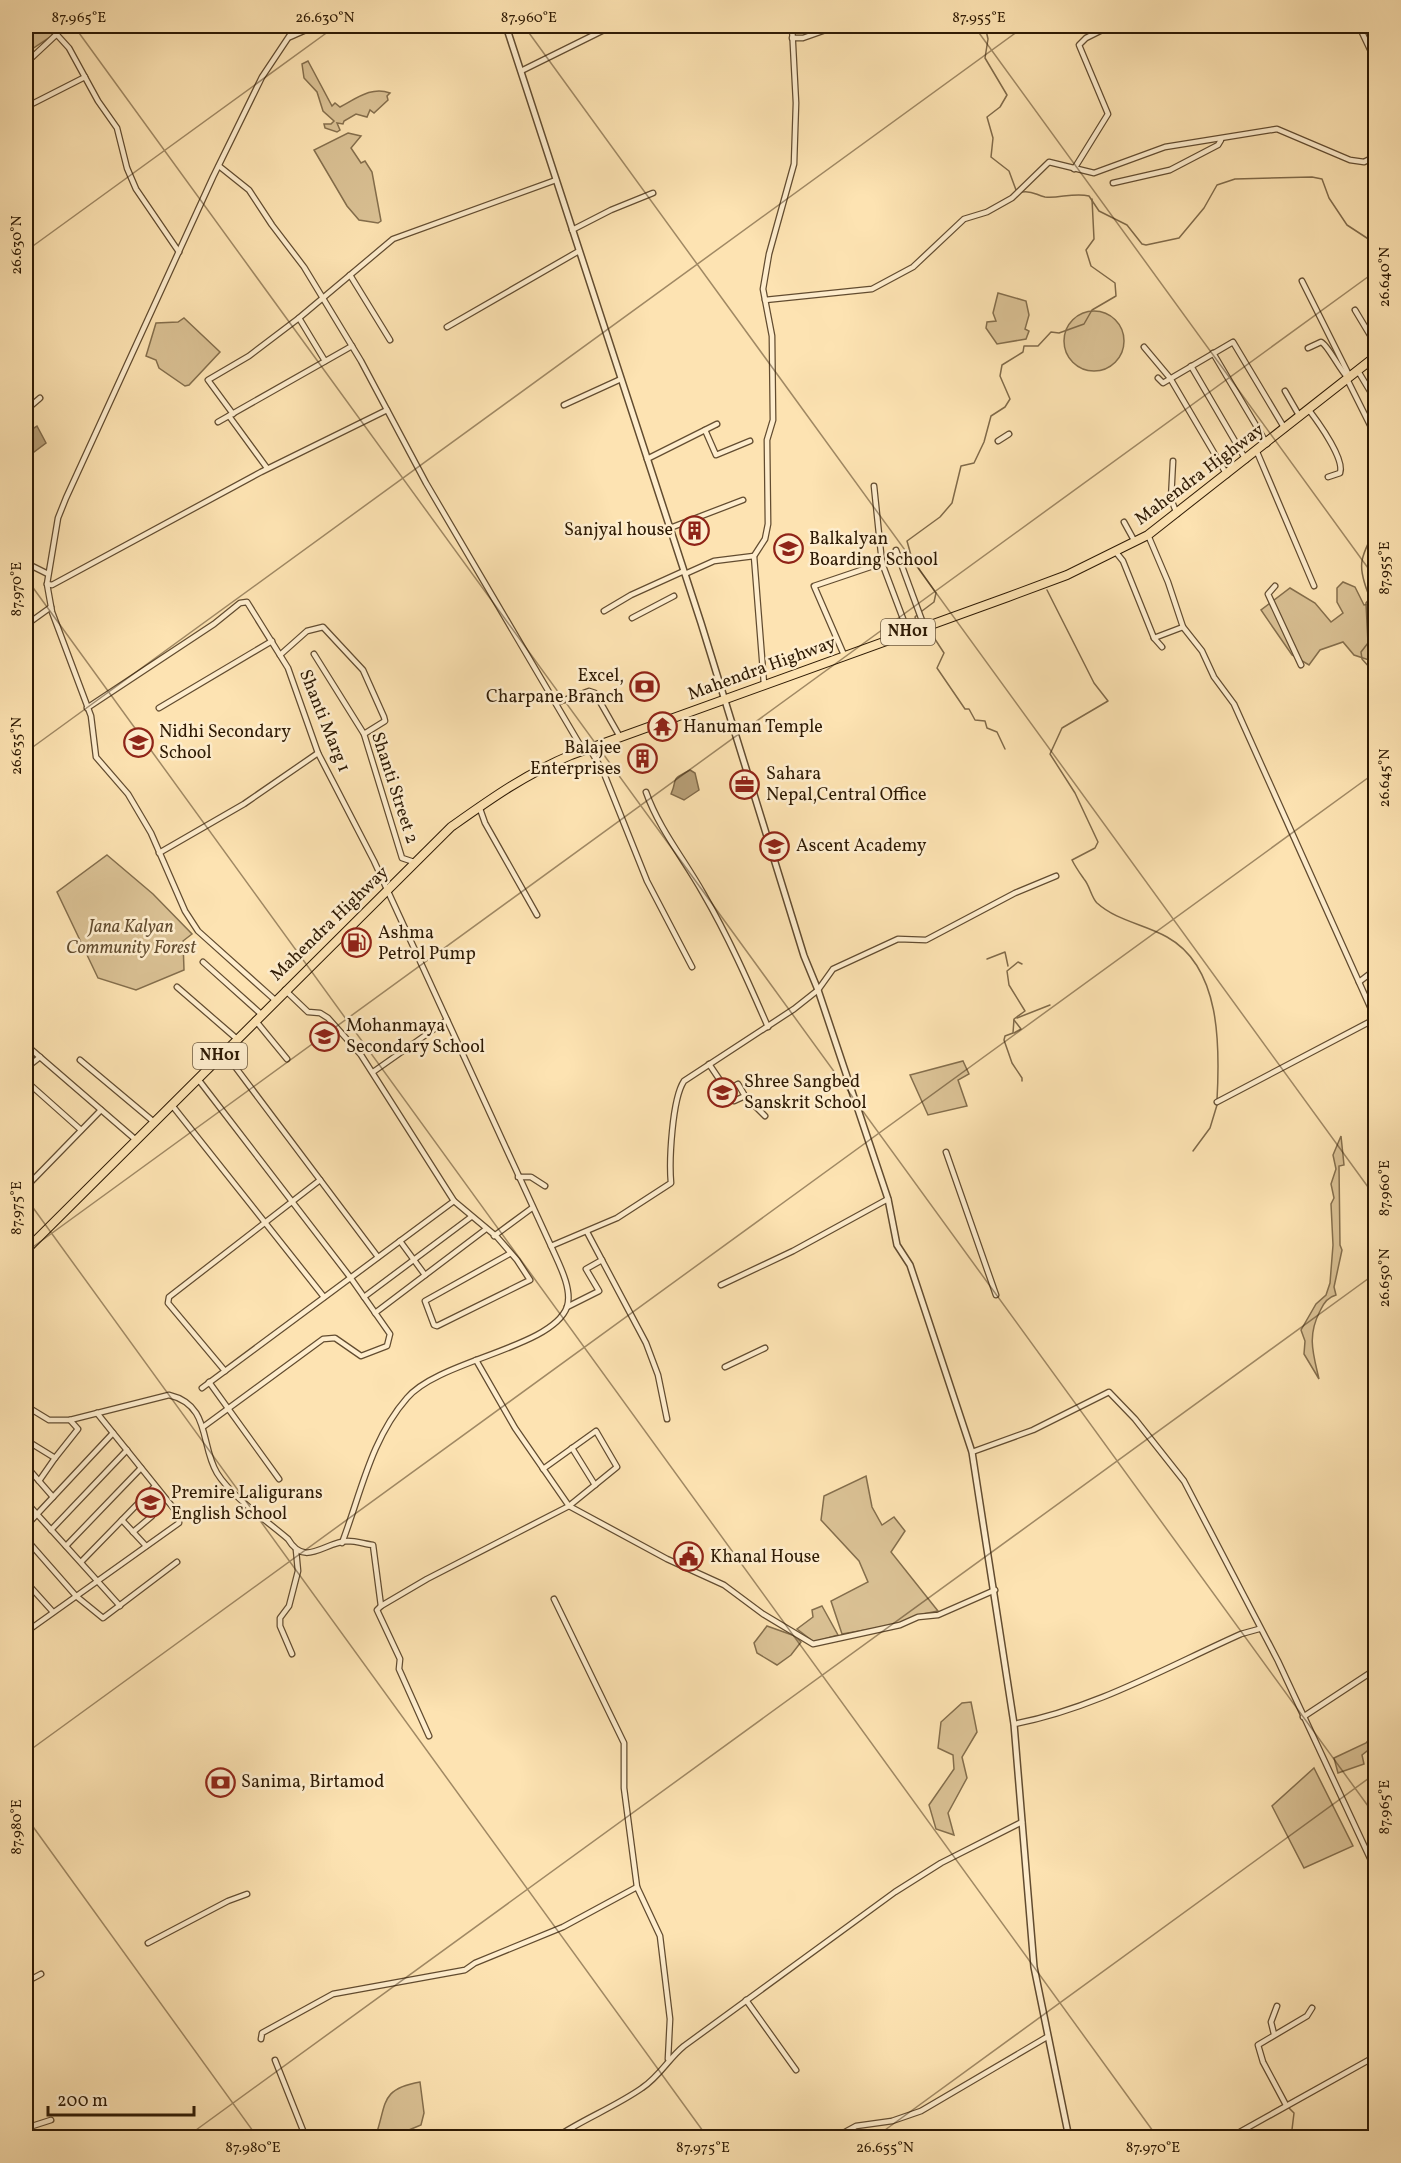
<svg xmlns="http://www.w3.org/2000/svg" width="1401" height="2163" font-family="Vollkorn,serif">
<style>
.green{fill:#dac194;stroke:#846e4c;stroke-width:1.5}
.water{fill:#b79f77;stroke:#806a49;stroke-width:1.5}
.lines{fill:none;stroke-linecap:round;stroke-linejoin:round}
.stream{stroke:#806a49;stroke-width:1.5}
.minor-casing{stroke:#624c30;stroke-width:7}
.tertiary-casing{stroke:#624c30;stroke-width:8}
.trunk-casing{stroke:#2e1a04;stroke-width:10}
.minor{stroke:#feedcd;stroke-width:4.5}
.tertiary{stroke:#feedcd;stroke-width:5}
.trunk{stroke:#fde3b2;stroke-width:8}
.ticks{fill:none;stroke:#2e1a04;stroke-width:1.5;stroke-opacity:0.45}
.labels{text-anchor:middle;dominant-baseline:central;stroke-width:5;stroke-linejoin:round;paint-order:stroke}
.shield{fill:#feedcd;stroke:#6c5940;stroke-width:1.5}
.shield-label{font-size:16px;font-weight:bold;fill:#2e1a04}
.street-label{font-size:18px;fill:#2e1a04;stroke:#feedcd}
.poi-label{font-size:18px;fill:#2e1a04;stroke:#feedcd;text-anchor:start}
.park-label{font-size:18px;font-style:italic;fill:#624c2f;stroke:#feedcd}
.neatline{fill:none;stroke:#2e1a04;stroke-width:2}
.ticks-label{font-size:15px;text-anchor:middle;fill:#2e1a04}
</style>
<rect width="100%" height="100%" fill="#fde3b2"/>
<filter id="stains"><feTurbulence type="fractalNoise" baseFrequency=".00333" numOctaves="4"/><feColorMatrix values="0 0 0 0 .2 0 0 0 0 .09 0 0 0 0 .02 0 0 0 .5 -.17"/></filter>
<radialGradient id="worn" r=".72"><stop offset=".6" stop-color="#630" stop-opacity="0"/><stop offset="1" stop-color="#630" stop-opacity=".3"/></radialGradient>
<g class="green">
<polygon points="26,26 45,26 53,35 32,49 26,42"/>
<path d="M 308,61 L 332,106 L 335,103 L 340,107 C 357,98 372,86 390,93 L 387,96 L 388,100 L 374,113 L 370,110 L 367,117 L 356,114 L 344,121 L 343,124 L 337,123 L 340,130 L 337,132 L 325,128 L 324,124 L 331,124 L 334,121 L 323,111 L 317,92 L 304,78 L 302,64 Z"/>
<polygon points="348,133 361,136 351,148 361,163 365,161 372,172 381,221 378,223 359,220 347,206 314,150"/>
<polygon points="998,293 1026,301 1029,315 1025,329 1029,331 1026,339 997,344 986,328 987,322 996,321 993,313"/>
<circle cx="1094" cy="341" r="30"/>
<polygon points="184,318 220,352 189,385 185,386 159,368 156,360 146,356 156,323 178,322"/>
<polygon points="1375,538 1375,642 1372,636 1369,660 1354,655 1343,642 1320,650 1309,665 1292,655 1261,610 1290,588 1315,603 1331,622 1343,613 1337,602 1337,588 1343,582 1355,587 1364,605 1371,604 1370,586 1375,571 1369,563 1371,544"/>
<polygon points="107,855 153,894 192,934 183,941 184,970 136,990 98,978 57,892"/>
<polygon points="963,1061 969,1074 958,1080 967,1106 928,1115 910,1075"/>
<path d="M 1341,1136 L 1344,1165 L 1339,1166 L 1340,1245 L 1342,1250 L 1334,1287 L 1336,1295 C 1328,1297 1323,1304 1320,1311 C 1307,1336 1313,1353 1319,1379 L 1304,1354 L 1305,1341 L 1301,1330 L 1316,1304 L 1326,1295 L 1330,1283 L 1333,1245 L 1331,1204 L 1334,1198 L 1331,1184 L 1336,1169 L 1333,1155 Z"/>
<polygon points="866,1476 872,1507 882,1525 894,1517 905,1531 891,1552 938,1611 918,1615 900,1624 842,1634 831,1601 868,1582 859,1561 821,1520 824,1496"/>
<polygon points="822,1606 838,1635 814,1642 797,1629 813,1617 812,1610"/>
<polygon points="767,1626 795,1636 801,1642 791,1655 777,1665 757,1653 754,1643"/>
<polygon points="971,1702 977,1732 962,1757 967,1778 948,1813 954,1835 936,1829 929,1805 954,1769 953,1755 938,1748 941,1722 962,1703"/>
<polygon points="1375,1733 1375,1750 1371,1748 1362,1755 1364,1764 1338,1773 1334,1758 1366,1743"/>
<polygon points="1314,1768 1353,1846 1304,1868 1272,1806"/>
<path d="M 420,2082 L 424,2113 L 421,2125 L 409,2130 L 402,2137 L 378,2137 L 376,2135 C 387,2103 380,2089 420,2082 Z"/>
</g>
<g class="water">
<polygon points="37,426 46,443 26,458 26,433"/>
<path d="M 690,770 L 695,773 L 699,790 L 684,800 L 671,794 C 679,776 668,782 690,770 Z"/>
</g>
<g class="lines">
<g class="stream">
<polyline points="985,26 988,39 985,58 1007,95 1000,107 987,117 993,138 991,157 1009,171 1016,190"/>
<path d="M 1022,192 C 1032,190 1036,195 1045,197 C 1058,199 1074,192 1089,196 L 1099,211 L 1127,225 L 1142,244 L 1146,245 L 1179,238 L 1204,208 L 1217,185 L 1235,179 L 1312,177 L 1322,179 L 1329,198 L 1347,225 L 1376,244"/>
<path d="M 1376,529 C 1359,558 1357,567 1370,598 L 1366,603 L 1368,643 L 1361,652 L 1362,659 L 1370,668 L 1376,691"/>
<path d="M 1047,590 L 1094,683 L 1108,701 L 1062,728 L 1050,754 L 1075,793 L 1098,842 L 1095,848 L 1072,860 C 1076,868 1079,872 1084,879 C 1090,886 1091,897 1097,903 C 1117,921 1144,924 1167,937 C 1221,967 1220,1046 1217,1100"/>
<polyline points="922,611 934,602 936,593 912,559 907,541 940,517 952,503 961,466 974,463 984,442 991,416 1005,407 1010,399 1000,376 1002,365 1023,352 1024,346 1038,346 1051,332 1059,333 1084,324 1092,310 1116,296 1115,283 1091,266 1086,250 1094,239 1092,199"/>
<polyline points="918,626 915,617 918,614"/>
<polyline points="924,631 931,633 944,653 937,668 965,709 969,709 975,720 985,721 987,728 997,732 1005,749"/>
<polyline points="987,959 1005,952 1008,966"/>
<polyline points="1022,964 1018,962 1007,971 1009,985 1025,1011 1014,1019 1013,1033 1005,1036 1004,1040 1012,1063 1022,1078 1022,1081"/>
<polyline points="1017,1018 1050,1005"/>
<polyline points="1014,1033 1021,1029 1014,1020"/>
<polyline points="1193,1151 1210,1128 1217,1105"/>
<polyline points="1287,2106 1294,2113 1291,2138"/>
</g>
<defs>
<g id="minor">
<polyline points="49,26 69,48 98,101 117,128 127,168 136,189 179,252"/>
<polyline points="1359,26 1376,62"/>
<polyline points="290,37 315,26"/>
<polyline points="792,38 803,38 837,26"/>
<polyline points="26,63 57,34"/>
<polyline points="521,71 612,26"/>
<polyline points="26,107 85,77"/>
<polyline points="219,166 249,190 272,225 304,267 361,361 426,483 583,750"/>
<polyline points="1074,169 1108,114 1079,45 1086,38 1110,26"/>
<polyline points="1113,183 1170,170 1218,145 1221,140"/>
<polyline points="572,230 611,210 653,193"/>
<polyline points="350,275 390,340"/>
<polyline points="1302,281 1350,377"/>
<polyline points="765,300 872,289 913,267 964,219 987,212 1012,198 1049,162 1094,173 1165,147 1277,129 1350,160 1364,162 1376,156"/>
<polyline points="1355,310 1376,345"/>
<polyline points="299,318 325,361"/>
<polyline points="447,327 579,251"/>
<polyline points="1144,347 1170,378 1227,475"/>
<path d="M 1308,348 L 1321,342 C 1328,345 1339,369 1348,378"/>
<polyline points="1213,353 1267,444"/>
<polyline points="1191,366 1246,460"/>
<polyline points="1358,371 1376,401"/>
<polyline points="1158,378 1163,383 1233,342 1285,429"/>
<polyline points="1347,379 1376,437"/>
<polyline points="1285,391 1300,417"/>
<polyline points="564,405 621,379"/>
<polyline points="26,410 40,398"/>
<path d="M 1309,410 C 1318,422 1345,459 1340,473 L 1328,477"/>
<polyline points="233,414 208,380 249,356 299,318 393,239 556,180"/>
<polyline points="229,416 267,468"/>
<polyline points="218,422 352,346"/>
<polyline points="705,430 716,455 750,441"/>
<polyline points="998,441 1009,434"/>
<polyline points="1257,452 1314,586"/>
<polyline points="647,459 717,424"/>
<polyline points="1173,461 1171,499 1177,514"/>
<polyline points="874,486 882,563 908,632"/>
<polyline points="1124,522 1135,542"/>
<polyline points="670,528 743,500"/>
<polyline points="1148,535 1168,582 1183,627 1202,651 1214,677 1234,704 1376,1020"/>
<polyline points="896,550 924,626"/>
<polyline points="1115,551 1123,561 1154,638 1183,627"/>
<polyline points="26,563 48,574"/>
<polyline points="685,574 714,561 754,556"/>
<polyline points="47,584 52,585 261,472 387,410"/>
<polyline points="1275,586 1268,594 1301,665"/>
<polyline points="604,611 631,595 684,571"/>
<polyline points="632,618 674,596"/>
<polyline points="26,625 51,607"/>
<polyline points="1154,638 1162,647"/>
<polyline points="314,654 364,734 402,858 414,862"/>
<polyline points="280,655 307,631 323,627 363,670 384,717 385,721 364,734"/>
<polyline points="844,655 814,586 882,563"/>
<polyline points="764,684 754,556 765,539 768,524 767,440 773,420 772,336 763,289 769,254 794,164 796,103 792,26"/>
<polyline points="556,703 589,691 595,693 620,737"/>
<path d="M 87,708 L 214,624 L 240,603 L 247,602 L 288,668 L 318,753 L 374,861 L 551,1246 L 617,1218 L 671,1183 C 669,1161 672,1099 684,1081 L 794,1009 L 818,990 L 833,969 L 898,939 L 926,940 L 1015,893 L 1056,876"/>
<polyline points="159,708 272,641"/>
<polyline points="589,748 603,771 647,881 692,967"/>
<path d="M 646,792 C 659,829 684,859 703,893 C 728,936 748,981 768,1027"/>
<polyline points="479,806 485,823 537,915"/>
<polyline points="159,853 244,804 318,753"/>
<polyline points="203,962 261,1014"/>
<polyline points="1359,982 1372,972 1375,966"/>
<polyline points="177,987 237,1039"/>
<polyline points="285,990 308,1012 320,1013 328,1018 361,1055 454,1201 497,1237 517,1260 530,1280 437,1326 434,1325 425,1301 511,1253"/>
<polyline points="275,1000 198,931 185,911 151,833 128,794 96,757 91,716 52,612 47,584 58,518 66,498 213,177 262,77 296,26"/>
<polyline points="255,1020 287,1059"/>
<polyline points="26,1045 136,1140"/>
<polyline points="224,1052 378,1257"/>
<polyline points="80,1060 154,1122"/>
<polyline points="709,1064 734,1101 745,1096"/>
<polyline points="26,1068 40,1057"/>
<polyline points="373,1072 447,1020"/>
<polyline points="198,1079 350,1277 390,1334 387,1346 361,1356 335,1338 323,1339 203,1427"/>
<polyline points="26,1081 81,1130"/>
<polyline points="727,1091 738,1084 745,1096 765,1116"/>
<polyline points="1217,1102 1375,1019"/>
<polyline points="171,1104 324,1297"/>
<polyline points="946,1152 996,1295"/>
<polyline points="518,1177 531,1177 545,1186"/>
<polyline points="26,1187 101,1110"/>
<polyline points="587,1232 646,1343 658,1375 667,1419"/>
<polyline points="494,1236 532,1208"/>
<polyline points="400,1241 425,1275"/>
<polyline points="721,1285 793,1251 888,1199"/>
<polyline points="364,1297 471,1217"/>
<polyline points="567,1307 599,1291 586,1269 602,1260"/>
<polyline points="375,1313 486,1229"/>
<polyline points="476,1360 515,1428 569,1506 667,1559 724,1585 763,1614 813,1644 900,1625 918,1617 938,1615 995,1590"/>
<polyline points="725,1367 765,1348"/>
<polyline points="225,1371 168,1303 169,1297 320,1180"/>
<polyline points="209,1382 279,1479"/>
<polyline points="202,1388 454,1201"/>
<path d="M 26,1406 L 49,1420 L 70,1420 L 169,1395 C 211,1405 200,1445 217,1473 C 231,1496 267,1521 288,1539 C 305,1568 324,1542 348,1541 C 356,1541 365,1544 373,1545 L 381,1606 L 377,1610 L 400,1659 L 399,1669 L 429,1736"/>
<polyline points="29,1442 55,1458 78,1429 70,1420"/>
<polyline points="572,1448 595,1485"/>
<polyline points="972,1452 1033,1430 1109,1392 1135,1419 1184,1481 1278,1661 1376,1871"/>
<polyline points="26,1466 53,1497"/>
<polyline points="39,1481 55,1458"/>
<polyline points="26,1502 120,1606"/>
<polyline points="122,1520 146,1546"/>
<polyline points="26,1526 113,1433"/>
<polyline points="51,1530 127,1450"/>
<polyline points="133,1532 152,1516"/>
<polyline points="26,1539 76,1596 103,1618 177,1562"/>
<path d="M 342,1543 C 361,1493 371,1439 407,1398 C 439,1360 552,1348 567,1307 C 573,1289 558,1262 551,1246"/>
<polyline points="66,1546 141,1468"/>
<polyline points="82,1561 155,1486"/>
<polyline points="26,1582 53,1612"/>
<polyline points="554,1599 624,1743 624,1788 637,1887"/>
<polyline points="381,1606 427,1579 569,1506 617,1467 596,1431 543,1469"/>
<polyline points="26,1632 179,1523 179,1515 97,1413"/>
<polyline points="292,1654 280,1626 280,1618 289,1606 298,1571 296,1550"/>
<polyline points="1303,1717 1376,1669"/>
<path d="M 1014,1724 C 1094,1709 1167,1667 1241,1634 L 1259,1629"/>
<polyline points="148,1943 228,1901 247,1894"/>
<polyline points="26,1982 41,1974"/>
<polyline points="746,2000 796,2070"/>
<polyline points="1274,2034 1271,2022 1277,2006"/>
<polyline points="261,2039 262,2033 333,1994 465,1970 475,1963 563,1927 637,1887 660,1936 670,2019 668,2059"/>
<polyline points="275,2060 306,2138"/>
<polyline points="1286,2105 1263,2062 1258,2045 1307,2016 1312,2008"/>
<polyline points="26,2128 51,2120"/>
<path d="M 555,2138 C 583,2119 615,2107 642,2088 C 660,2076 668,2059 684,2046 L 895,1892 L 941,1863 L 1022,1822"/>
<polyline points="834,2138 856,2126 892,2121 921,2111 1047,2037"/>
<polyline points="1229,2138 1376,2056"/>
</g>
<polyline id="tertiary" points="506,26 701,623 804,956 818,990 888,1199 897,1245 910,1265 972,1452 1014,1724 1034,1967 1069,2138"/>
<path id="trunk" d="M 26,1250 L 451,827 C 492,798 524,775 571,755 L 1008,597 L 1067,575 L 1148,535 L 1376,356"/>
</defs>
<use href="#minor" class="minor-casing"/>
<use href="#tertiary" class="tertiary-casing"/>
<use href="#trunk" class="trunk-casing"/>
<use href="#minor" class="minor"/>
<use href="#tertiary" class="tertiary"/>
<use href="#trunk" class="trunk"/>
</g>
<path class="ticks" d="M 74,26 L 1376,1817M 524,26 L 1376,1198M 974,26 L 1376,579M 26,251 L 336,26M 26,578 L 1158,2138M 26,752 L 1025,26M 26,1198 L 708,2138M 26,1252 L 1376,271M 26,1753 L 1376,772M 26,1817 L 258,2138M 185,2138 L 1376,1273M 874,2138 L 1376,1773"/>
<defs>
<symbol id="building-ring" viewBox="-11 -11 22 22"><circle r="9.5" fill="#feedcd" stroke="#8f2418" stroke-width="1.5"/><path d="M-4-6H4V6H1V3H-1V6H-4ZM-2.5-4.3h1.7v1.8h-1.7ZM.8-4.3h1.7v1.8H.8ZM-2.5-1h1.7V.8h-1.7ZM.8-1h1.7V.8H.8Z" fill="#8f2418"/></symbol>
<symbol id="school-ring" viewBox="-11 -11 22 22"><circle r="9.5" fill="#feedcd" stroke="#8f2418" stroke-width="1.5"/><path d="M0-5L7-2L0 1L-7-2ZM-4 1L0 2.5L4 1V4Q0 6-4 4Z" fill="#8f2418"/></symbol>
<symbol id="bank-ring" viewBox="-11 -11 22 22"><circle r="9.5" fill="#feedcd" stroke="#8f2418" stroke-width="1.5"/><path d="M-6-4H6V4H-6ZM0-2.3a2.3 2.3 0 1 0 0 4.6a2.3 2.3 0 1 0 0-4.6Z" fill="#8f2418"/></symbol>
<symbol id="temple-ring" viewBox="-11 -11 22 22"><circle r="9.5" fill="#feedcd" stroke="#8f2418" stroke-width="1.5"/><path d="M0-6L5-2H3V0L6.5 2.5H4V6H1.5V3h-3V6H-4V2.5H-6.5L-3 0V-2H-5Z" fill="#8f2418"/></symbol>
<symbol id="office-ring" viewBox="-11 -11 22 22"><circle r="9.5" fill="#feedcd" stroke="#8f2418" stroke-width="1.5"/><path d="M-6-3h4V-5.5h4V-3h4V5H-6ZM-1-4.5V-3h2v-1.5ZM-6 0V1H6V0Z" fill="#8f2418"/></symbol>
<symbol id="fuel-ring" viewBox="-11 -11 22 22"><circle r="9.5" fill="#feedcd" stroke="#8f2418" stroke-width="1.5"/><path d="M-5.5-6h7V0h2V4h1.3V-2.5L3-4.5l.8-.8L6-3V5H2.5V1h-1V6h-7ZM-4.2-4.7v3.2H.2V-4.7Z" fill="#8f2418"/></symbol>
<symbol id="civic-ring" viewBox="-11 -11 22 22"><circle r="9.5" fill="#feedcd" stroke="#8f2418" stroke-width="1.5"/><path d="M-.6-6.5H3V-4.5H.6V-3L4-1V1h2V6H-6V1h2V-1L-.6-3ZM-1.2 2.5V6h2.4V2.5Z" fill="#8f2418"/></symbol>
</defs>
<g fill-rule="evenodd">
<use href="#building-ring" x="678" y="514" width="33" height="33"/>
<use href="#school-ring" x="772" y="532" width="33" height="33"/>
<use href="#bank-ring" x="628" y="670" width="33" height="33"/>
<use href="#temple-ring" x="646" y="710" width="33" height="33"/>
<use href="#school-ring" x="122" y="726" width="33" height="33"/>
<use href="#building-ring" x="626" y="742" width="33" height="33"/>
<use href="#office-ring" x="728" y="768" width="33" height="33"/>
<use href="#school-ring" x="758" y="830" width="33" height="33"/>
<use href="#fuel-ring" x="340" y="926" width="33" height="33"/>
<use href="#school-ring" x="308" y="1020" width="33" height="33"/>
<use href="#school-ring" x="706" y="1076" width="33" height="33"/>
<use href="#school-ring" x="134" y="1486" width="33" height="33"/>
<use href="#civic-ring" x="672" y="1540" width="33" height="33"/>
<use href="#bank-ring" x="204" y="1766" width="33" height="33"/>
</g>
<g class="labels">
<g class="shield">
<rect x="881" y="619" width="54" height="26" rx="4.5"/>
<rect x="193" y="1043" width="54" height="26" rx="4.5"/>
</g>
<g class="shield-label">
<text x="908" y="632">NH01</text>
<text x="220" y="1056">NH01</text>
</g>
<g class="street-label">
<text transform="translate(1200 475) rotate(-37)">Mahendra Highway</text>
<text transform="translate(762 669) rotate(-20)">Mahendra Highway</text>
<text transform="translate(324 721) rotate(68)">Shanti Marg 1</text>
<text transform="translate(394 788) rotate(72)">Shanti Street 2</text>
<text transform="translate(330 924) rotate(-44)">Mahendra Highway</text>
</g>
<g class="poi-label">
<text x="673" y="530" text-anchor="end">Sanjyal house</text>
<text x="809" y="539">Balkalyan<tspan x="809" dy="21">Boarding School</tspan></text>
<text x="624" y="676" text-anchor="end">Excel,<tspan x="624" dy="21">Charpane Branch</tspan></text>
<text x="683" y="727">Hanuman Temple</text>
<text x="159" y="732">Nidhi Secondary<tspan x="159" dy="21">School</tspan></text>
<text x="621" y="748" text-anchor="end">Balajee<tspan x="621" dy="21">Enterprises</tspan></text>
<text x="766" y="774">Sahara<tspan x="766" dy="21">Nepal,Central Office</tspan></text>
<text x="796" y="846">Ascent Academy</text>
<text x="378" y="933">Ashma<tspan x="378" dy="21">Petrol Pump</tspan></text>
<text x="346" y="1026">Mohanmaya<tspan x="346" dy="21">Secondary School</tspan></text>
<text x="744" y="1082">Shree Sangbed<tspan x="744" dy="21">Sanskrit School</tspan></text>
<text x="171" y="1493">Premire Laligurans<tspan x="171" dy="21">English School</tspan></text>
<text x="710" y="1557">Khanal House</text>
<text x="241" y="1782">Sanima, Birtamod</text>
</g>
<g class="park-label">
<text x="131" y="927">Jana Kalyan<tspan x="131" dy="21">Community Forest</tspan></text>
</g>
</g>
<rect width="1401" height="2163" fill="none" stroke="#fde3b2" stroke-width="66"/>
<path d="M48 2106v9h146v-9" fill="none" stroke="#2e1a04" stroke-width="3"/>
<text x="57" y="2106" font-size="18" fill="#2e1a04" stroke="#feedcd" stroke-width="4.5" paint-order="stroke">200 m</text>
<rect x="33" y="33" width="1335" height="2097" class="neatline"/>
<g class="ticks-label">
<text x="79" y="22">87.965°E</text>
<text x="325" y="22">26.630°N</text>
<text x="529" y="22">87.960°E</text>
<text x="979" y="22">87.955°E</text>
<text transform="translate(16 245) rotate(-90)" y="5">26.630°N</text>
<text transform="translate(1384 277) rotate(-90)" y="5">26.640°N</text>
<text transform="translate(1384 568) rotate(-90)" y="5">87.955°E</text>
<text transform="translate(16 589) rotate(-90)" y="5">87.970°E</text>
<text transform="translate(16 746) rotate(-90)" y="5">26.635°N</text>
<text transform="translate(1384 778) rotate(-90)" y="5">26.645°N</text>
<text transform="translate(1384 1188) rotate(-90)" y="5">87.960°E</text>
<text transform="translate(16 1208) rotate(-90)" y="5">87.975°E</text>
<text transform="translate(1384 1278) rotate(-90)" y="5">26.650°N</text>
<text transform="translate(1384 1807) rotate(-90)" y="5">87.965°E</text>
<text transform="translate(16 1827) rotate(-90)" y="5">87.980°E</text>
<text x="253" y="2152">87.980°E</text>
<text x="703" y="2152">87.975°E</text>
<text x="885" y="2152">26.655°N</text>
<text x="1153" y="2152">87.970°E</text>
</g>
<rect width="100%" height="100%" filter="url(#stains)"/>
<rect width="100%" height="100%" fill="url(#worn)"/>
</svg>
